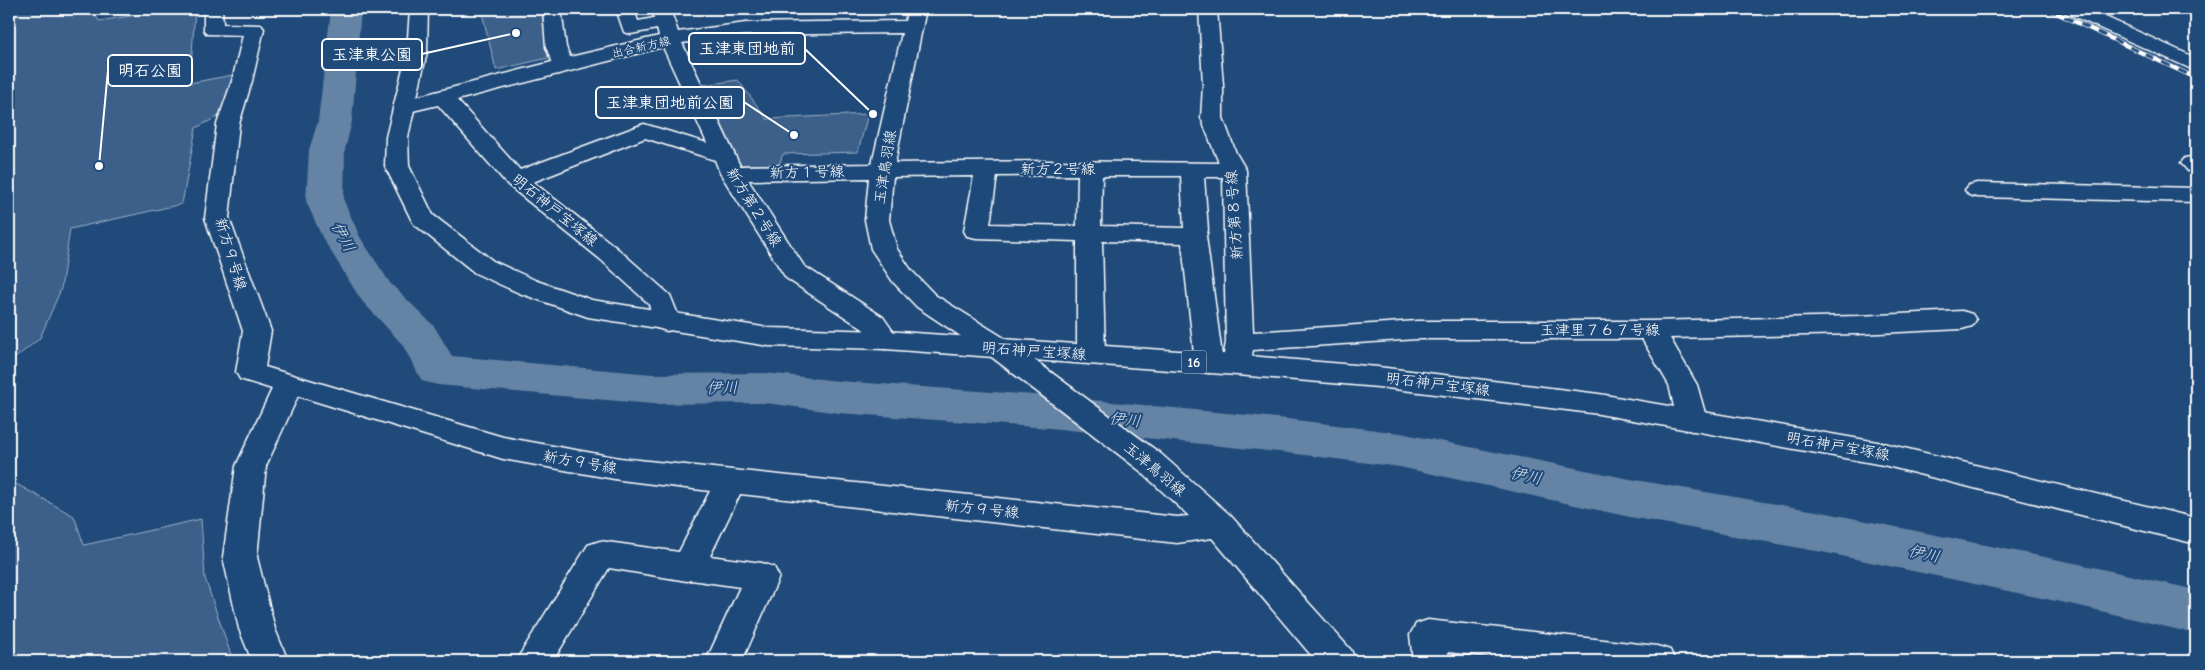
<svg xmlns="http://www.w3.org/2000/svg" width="2205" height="670" font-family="'Comic Neue','Klee One',sans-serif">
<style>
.green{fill:#3c618b;stroke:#9eb0c5}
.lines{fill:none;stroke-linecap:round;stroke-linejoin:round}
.river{fill:#6583a4;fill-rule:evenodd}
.minor-casing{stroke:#fff;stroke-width:3}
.major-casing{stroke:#fff;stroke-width:3}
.minor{fill:#1f4a7a;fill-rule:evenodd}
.major{fill:#1f4a7a;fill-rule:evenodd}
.rail-casing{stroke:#fff;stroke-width:4.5}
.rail{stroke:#1f4a7a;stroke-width:3;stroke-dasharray:9;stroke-linecap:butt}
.labels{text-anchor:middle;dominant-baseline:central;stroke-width:4;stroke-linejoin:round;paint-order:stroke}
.far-street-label{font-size:12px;fill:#fff;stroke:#1f4a7a}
.shield{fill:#1f4a7a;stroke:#bcc9d7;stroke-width:1}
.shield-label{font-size:14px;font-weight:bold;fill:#fff}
.street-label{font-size:15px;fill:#fff;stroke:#1f4a7a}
.water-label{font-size:16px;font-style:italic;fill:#d8e0e8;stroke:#1f4a7a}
.leader{fill:none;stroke:#fff;stroke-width:2}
.callout-dot{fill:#fff;stroke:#1f4a7a;stroke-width:2}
.callout{fill:#1f4a7a;stroke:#fff;stroke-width:2}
.callout-label{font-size:16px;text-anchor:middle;font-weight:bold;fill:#fff}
</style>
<rect width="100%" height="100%" fill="#1f4a7a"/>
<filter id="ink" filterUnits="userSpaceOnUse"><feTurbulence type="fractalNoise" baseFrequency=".02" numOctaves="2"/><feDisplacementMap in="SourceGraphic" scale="10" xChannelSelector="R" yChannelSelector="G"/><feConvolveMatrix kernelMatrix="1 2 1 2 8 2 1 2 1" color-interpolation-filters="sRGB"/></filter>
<g filter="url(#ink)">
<g class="green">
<polygon points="9,9 92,9 99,21 174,9 195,9 190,83 238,74 225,113 196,128 182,204 70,229 61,289 40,338 9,363"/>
<polygon points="481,9 542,9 548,58 496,70"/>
<polygon points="738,80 767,119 868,114 858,152 783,154 779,165 740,165 703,85"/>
<polygon points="11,481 74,516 84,545 201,519 205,578 233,661 9,661 9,482"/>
</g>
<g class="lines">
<polygon class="river" points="331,9 361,9 352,121 345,150 344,201 360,237 390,283 434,326 452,356 652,374 766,373 839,381 1050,396 1288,419 1400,433 1630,479 1822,512 2084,565 2196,590 2196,634 2084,607 1822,552 1630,517 1400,467 1288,453 1050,428 839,413 766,403 652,404 438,385 422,381 402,344 362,301 356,292 322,237 306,201 309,150 318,121"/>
<defs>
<g id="minor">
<path d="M 204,9 L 222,9 L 223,24 L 261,25 L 264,29 L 252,81 L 239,124 L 229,218 L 271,331 L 265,367 L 503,437 L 620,458 L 1177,517 L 1189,516 L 1139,470 L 989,355 L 917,307 L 893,282 L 871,249 L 865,220 L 869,178 L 748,180 L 804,266 L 883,317 L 899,340 L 895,346 L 885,349 L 875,346 L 863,329 L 786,278 L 720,173 L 715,160 L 645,138 L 533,182 L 618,249 L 670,295 L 681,322 L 677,328 L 667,331 L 657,328 L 653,322 L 649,304 L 600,259 L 508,185 L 438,105 L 404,113 L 396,112 L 393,107 L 396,102 L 552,62 L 546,47 L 543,9 L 561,9 L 566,47 L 570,57 L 659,36 L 657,29 L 631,34 L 624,32 L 616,9 L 634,9 L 638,21 L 654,18 L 652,9 L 670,9 L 678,32 L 746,23 L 905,21 L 908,9 L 926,9 L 895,163 L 1048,161 L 1219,163 L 1201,118 L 1203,85 L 1199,9 L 1217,9 L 1223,85 L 1223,118 L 1236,153 L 1246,170 L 1253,332 L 1417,321 L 1651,321 L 1858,316 L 1962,311 L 1972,314 L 1976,320 L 1972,326 L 1962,329 L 1858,334 L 1670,338 L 1697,385 L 1707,420 L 1703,427 L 1692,431 L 1681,427 L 1677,420 L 1669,385 L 1642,339 L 1417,339 L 1253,350 L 1251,360 L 1247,367 L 1237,369 L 1227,367 L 1223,360 L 1226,342 L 1223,177 L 1204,177 L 1208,230 L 1206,236 L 1223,363 L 1219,370 L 1209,373 L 1199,370 L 1195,363 L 1182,243 L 1102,241 L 1105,355 L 1101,362 L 1091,364 L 1081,362 L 1077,355 L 1077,241 L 976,238 L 967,236 L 964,231 L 974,176 L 893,177 L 889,220 L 897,249 L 911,270 L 935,295 L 1009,341 L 1161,454 L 1230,515 L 1351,650 L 1356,661 L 1316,661 L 1212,538 L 1177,543 L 740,494 L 710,556 L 762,563 L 774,567 L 779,577 L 742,661 L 706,661 L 740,587 L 691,580 L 687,581 L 609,568 L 553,661 L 516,661 L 588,545 L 600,541 L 679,552 L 710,491 L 620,480 L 503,459 L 298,396 L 266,466 L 257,557 L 275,629 L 288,661 L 252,661 L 239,629 L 223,557 L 236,466 L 272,389 L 240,379 L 236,372 L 243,331 L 205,218 L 217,124 L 232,81 L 243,35 L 207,34 L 204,30 ZM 902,33 L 872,164 L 740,166 L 682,43 L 746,35 ZM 663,47 L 707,143 L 644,124 L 520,170 L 457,100 ZM 1078,175 L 1077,226 L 990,224 L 997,176 ZM 1102,176 L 1181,176 L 1184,228 L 1101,226 Z"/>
<polygon points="2064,9 2088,9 2196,58 2196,71 2066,13"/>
<polygon points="2196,156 2196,173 2188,171 2181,163 2185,158"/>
<polygon points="1977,183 2196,188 2196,202 1977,197 1969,195 1965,190 1969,185"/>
<polygon points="1428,620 1657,646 1670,650 1675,661 1526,661 1448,652 1449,661 1413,661 1410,635 1416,624"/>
</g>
<polygon id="major" points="410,9 428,9 427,52 408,137 409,166 433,215 493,261 537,281 592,300 769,328 885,331 1237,355 1378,367 1599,394 1883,443 2196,518 2196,544 1883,465 1599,414 1378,387 1237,375 885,349 769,346 588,317 519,293 475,273 414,224 411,219 385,166 386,137 407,52"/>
</defs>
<use href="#minor" class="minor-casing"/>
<use href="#major" class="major-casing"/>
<use href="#minor" class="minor"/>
<use href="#major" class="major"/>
<defs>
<polyline id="rail" points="2048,9 2196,78"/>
</defs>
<use href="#rail" class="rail-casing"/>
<use href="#rail" class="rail"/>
</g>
</g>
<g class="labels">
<g class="far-street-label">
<text transform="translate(641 47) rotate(-13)">出合新方線</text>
</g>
<rect class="shield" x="1181.5" y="350.5" width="25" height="23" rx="4"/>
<g class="shield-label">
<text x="1194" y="362">16</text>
</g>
<g class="street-label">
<text transform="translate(885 167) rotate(-81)">玉津鳥羽線</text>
<text x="1058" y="169">新方２号線</text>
<text transform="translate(807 172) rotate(-1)">新方１号線</text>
<text transform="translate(754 207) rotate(58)">新方第２号線</text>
<text transform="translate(555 210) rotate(39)">明石神戸宝塚線</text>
<text transform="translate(1234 215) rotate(-94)">新方第８号線</text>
<text transform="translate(231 254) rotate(73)">新方９号線</text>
<text x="1600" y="330">玉津里７６７号線</text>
<text transform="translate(1034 351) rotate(4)">明石神戸宝塚線</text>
<text transform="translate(1438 384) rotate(7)">明石神戸宝塚線</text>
<text transform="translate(1838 446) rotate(10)">明石神戸宝塚線</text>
<text transform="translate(580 462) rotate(10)">新方９号線</text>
<text transform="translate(1155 469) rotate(40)">玉津鳥羽線</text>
<text transform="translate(982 509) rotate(6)">新方９号線</text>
</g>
<g class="water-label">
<text transform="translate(343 237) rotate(62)">伊川</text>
<text transform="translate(722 388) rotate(-1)">伊川</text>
<text transform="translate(1125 420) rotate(6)">伊川</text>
<text transform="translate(1526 476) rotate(12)">伊川</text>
<text transform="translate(1924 554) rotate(12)">伊川</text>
</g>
</g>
<path class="leader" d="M873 114L805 49M516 33L422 54M99 166L108 70M794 135L744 102"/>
<g class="callout-dot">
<circle cx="873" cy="114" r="5"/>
<circle cx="516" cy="33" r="5"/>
<circle cx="99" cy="166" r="5"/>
<circle cx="794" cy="135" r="5"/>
</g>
<g class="callout">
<rect x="689" y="33" width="116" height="31" rx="5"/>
<rect x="322" y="39" width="100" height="31" rx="5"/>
<rect x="108" y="55" width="84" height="31" rx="5"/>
<rect x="596" y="87" width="148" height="31" rx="5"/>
</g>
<g class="callout-label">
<text x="747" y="54">玉津東団地前</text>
<text x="372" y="60">玉津東公園</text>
<text x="150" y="76">明石公園</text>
<text x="670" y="108">玉津東団地前公園</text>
</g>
<rect width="2205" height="670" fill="none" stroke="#1f4a7a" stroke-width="30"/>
<rect x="15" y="15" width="2175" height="640" fill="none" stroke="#fff" stroke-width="2" filter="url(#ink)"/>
</svg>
